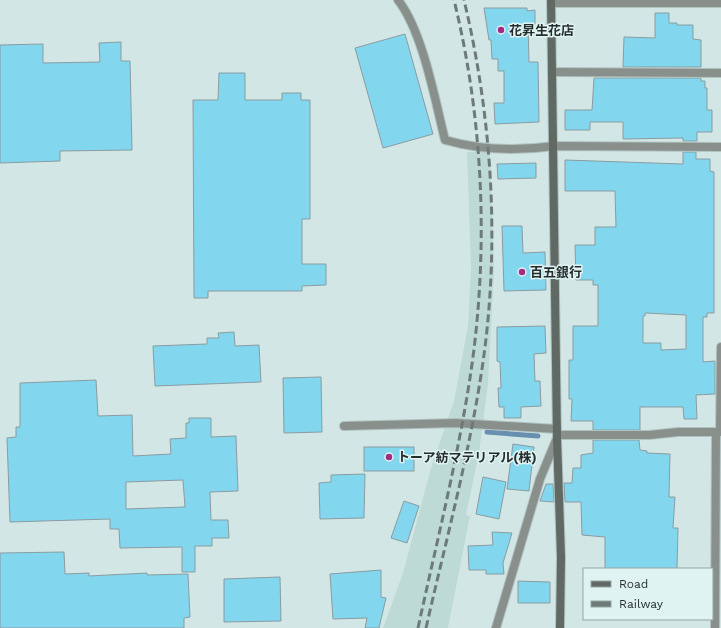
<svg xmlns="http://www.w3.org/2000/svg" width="721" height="628" font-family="'Work Sans','Noto Sans JP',sans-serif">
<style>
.built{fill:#bddad7}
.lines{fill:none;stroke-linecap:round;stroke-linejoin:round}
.stream{stroke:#688eb0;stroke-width:5}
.building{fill:#82d6ee;stroke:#8a9ca2;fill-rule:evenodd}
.street-casing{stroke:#b0c2c0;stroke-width:10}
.secondary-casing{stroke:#b0c2c0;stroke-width:10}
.street{stroke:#89908c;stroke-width:8}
.secondary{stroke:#606963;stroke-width:8}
.rail{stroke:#6d7a78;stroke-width:3;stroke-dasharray:8 4;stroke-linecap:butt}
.poi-dot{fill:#a12c86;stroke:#dff4f2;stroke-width:1.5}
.labels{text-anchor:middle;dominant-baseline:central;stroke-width:3;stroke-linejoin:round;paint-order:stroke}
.poi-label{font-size:13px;font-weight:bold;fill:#262e2d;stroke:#dff4f2;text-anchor:start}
</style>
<rect width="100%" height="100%" fill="#d2e7e5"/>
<polygon class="built" points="467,152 490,152 494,270 488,384 479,453 466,515 470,516 448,628 383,628 403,573 431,468 454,401 468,326 471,268"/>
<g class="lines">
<polyline class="stream" points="487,432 538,436"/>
</g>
<g class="building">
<polygon points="484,8 527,8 527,11 535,10 535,24 528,24 529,62 538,62 539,122 495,124 494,103 504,103 504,71 498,71 498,59 492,59 491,40 489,40"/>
<polygon points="655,13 669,13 669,23 677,23 677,25 693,25 693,39 701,40 701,67 623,67 624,37 655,38"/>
<polygon points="405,34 433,134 383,148 355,48"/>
<polygon points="121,42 121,61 130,61 132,150 60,151 60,161 0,163 0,45 43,44 43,63 100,62 99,43"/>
<polygon points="219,73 245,73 245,100 282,100 282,93 301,93 301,100 310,100 310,219 302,219 302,264 326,264 326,285 302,286 302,291 208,291 208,298 194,298 193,100 218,100"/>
<polygon points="594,78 701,78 701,81 705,81 705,88 707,88 707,110 712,110 712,132 697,132 697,141 683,141 683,138 623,139 623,122 590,122 590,130 565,130 565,110 592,110"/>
<path d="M 683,152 L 696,152 L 696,159 L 710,159 L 710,171 L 714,172 L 714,313 L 707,313 L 707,317 L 703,317 L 703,362 L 715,361 L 715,394 L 696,395 L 697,419 L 684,419 L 683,407 L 640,407 L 640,430 L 593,430 L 593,421 L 571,421 L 572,399 L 569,399 L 569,360 L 573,360 L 573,326 L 598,326 L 598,285 L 593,285 L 593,280 L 576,280 L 575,245 L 595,245 L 595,227 L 616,227 L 615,191 L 565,191 L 565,160 L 683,164 ZM 645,313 L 686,315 L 686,349 L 661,350 L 661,343 L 643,343 L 643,316 L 645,316 Z"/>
<polygon points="536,163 536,178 498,179 497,164"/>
<polygon points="502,226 522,226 523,253 545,252 546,290 504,291"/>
<polygon points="545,326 546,353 534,354 535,381 540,381 541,406 521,407 521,418 504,418 504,407 499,407 498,388 501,388 500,362 497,361 497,327"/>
<polygon points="234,332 235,346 259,345 261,382 155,386 153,346 207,344 207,338 219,338 218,333"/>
<polygon points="321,377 322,432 284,433 283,378"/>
<path d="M 96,380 L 98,416 L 132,415 L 133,456 L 171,454 L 170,439 L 186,438 L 186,423 L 189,423 L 189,418 L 211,418 L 211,437 L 236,436 L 238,491 L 210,492 L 211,520 L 228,520 L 229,538 L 212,538 L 212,546 L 195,546 L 195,572 L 182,572 L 182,547 L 120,548 L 119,529 L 110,529 L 110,519 L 10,522 L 7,438 L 16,437 L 16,427 L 20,427 L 20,383 ZM 183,480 L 185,507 L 126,509 L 126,482 Z"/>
<polygon points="593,440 639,440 640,450 647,451 647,453 670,454 669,497 675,497 673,528 678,528 677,569 605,569 605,537 582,535 581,502 565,502 564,483 572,483 573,468 581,468 581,455 593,453"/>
<polygon points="513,444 534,447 529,491 507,489"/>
<rect x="364" y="447" width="50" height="24"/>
<polygon points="365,474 364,518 320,519 319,483 331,482 331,475"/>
<polygon points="483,477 506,482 499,519 476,514"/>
<polygon points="546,484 553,484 554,502 540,501"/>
<polygon points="404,501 419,506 407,543 391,538"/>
<polygon points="492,532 512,533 503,563 504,574 486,574 486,570 469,570 468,546 493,545"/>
<polygon points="64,552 65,574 89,573 89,576 147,573 147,575 188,574 190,617 184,618 184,628 0,628 0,553"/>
<polygon points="381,570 381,597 386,598 379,628 365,628 367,618 333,619 330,574"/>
<polygon points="280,577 281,621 224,622 224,579"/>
<polygon points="518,581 550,582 550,603 518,603"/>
</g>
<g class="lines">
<defs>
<g id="street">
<path d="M 398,0 C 423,32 435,100 445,140 C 480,150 519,151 554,146 L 721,147"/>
<polyline points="551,3 721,3"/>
<polyline points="552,72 721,73"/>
<polyline points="344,426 456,423 557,429"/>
<polyline points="720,432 721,347"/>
<polyline points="557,435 649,435 678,432 720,432"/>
<polyline points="496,628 540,479 557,438"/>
<polyline points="715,628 716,432"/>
</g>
<polyline id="secondary" points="551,0 557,438 561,557 560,628"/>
</defs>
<use href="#street" class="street-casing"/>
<use href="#secondary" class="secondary-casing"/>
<use href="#street" class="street"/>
<use href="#secondary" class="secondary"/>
<g class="rail">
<path d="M 418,628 C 436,545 457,462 470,378 C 489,254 484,122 454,0"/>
<path d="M 426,628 C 446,540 470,452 483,362 C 500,243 492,117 464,0"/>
</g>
</g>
<g class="poi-dot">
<circle cx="501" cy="30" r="4"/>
<circle cx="522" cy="272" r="4"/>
<circle cx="389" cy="457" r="4"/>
</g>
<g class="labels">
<g class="poi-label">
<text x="509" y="30">花昇生花店</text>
<text x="530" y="272">百五銀行</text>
<text x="397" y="457">トーア紡マテリアル(株)</text>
</g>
</g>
<rect x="583" y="568" width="130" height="52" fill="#dff4f2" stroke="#95a5a3"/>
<rect x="591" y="581" width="20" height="6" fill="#606963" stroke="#95a5a3"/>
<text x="619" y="588" font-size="12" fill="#262e2d">Road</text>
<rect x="591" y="601" width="20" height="6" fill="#6d7a78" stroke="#95a5a3"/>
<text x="619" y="608" font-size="12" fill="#262e2d">Railway</text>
</svg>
